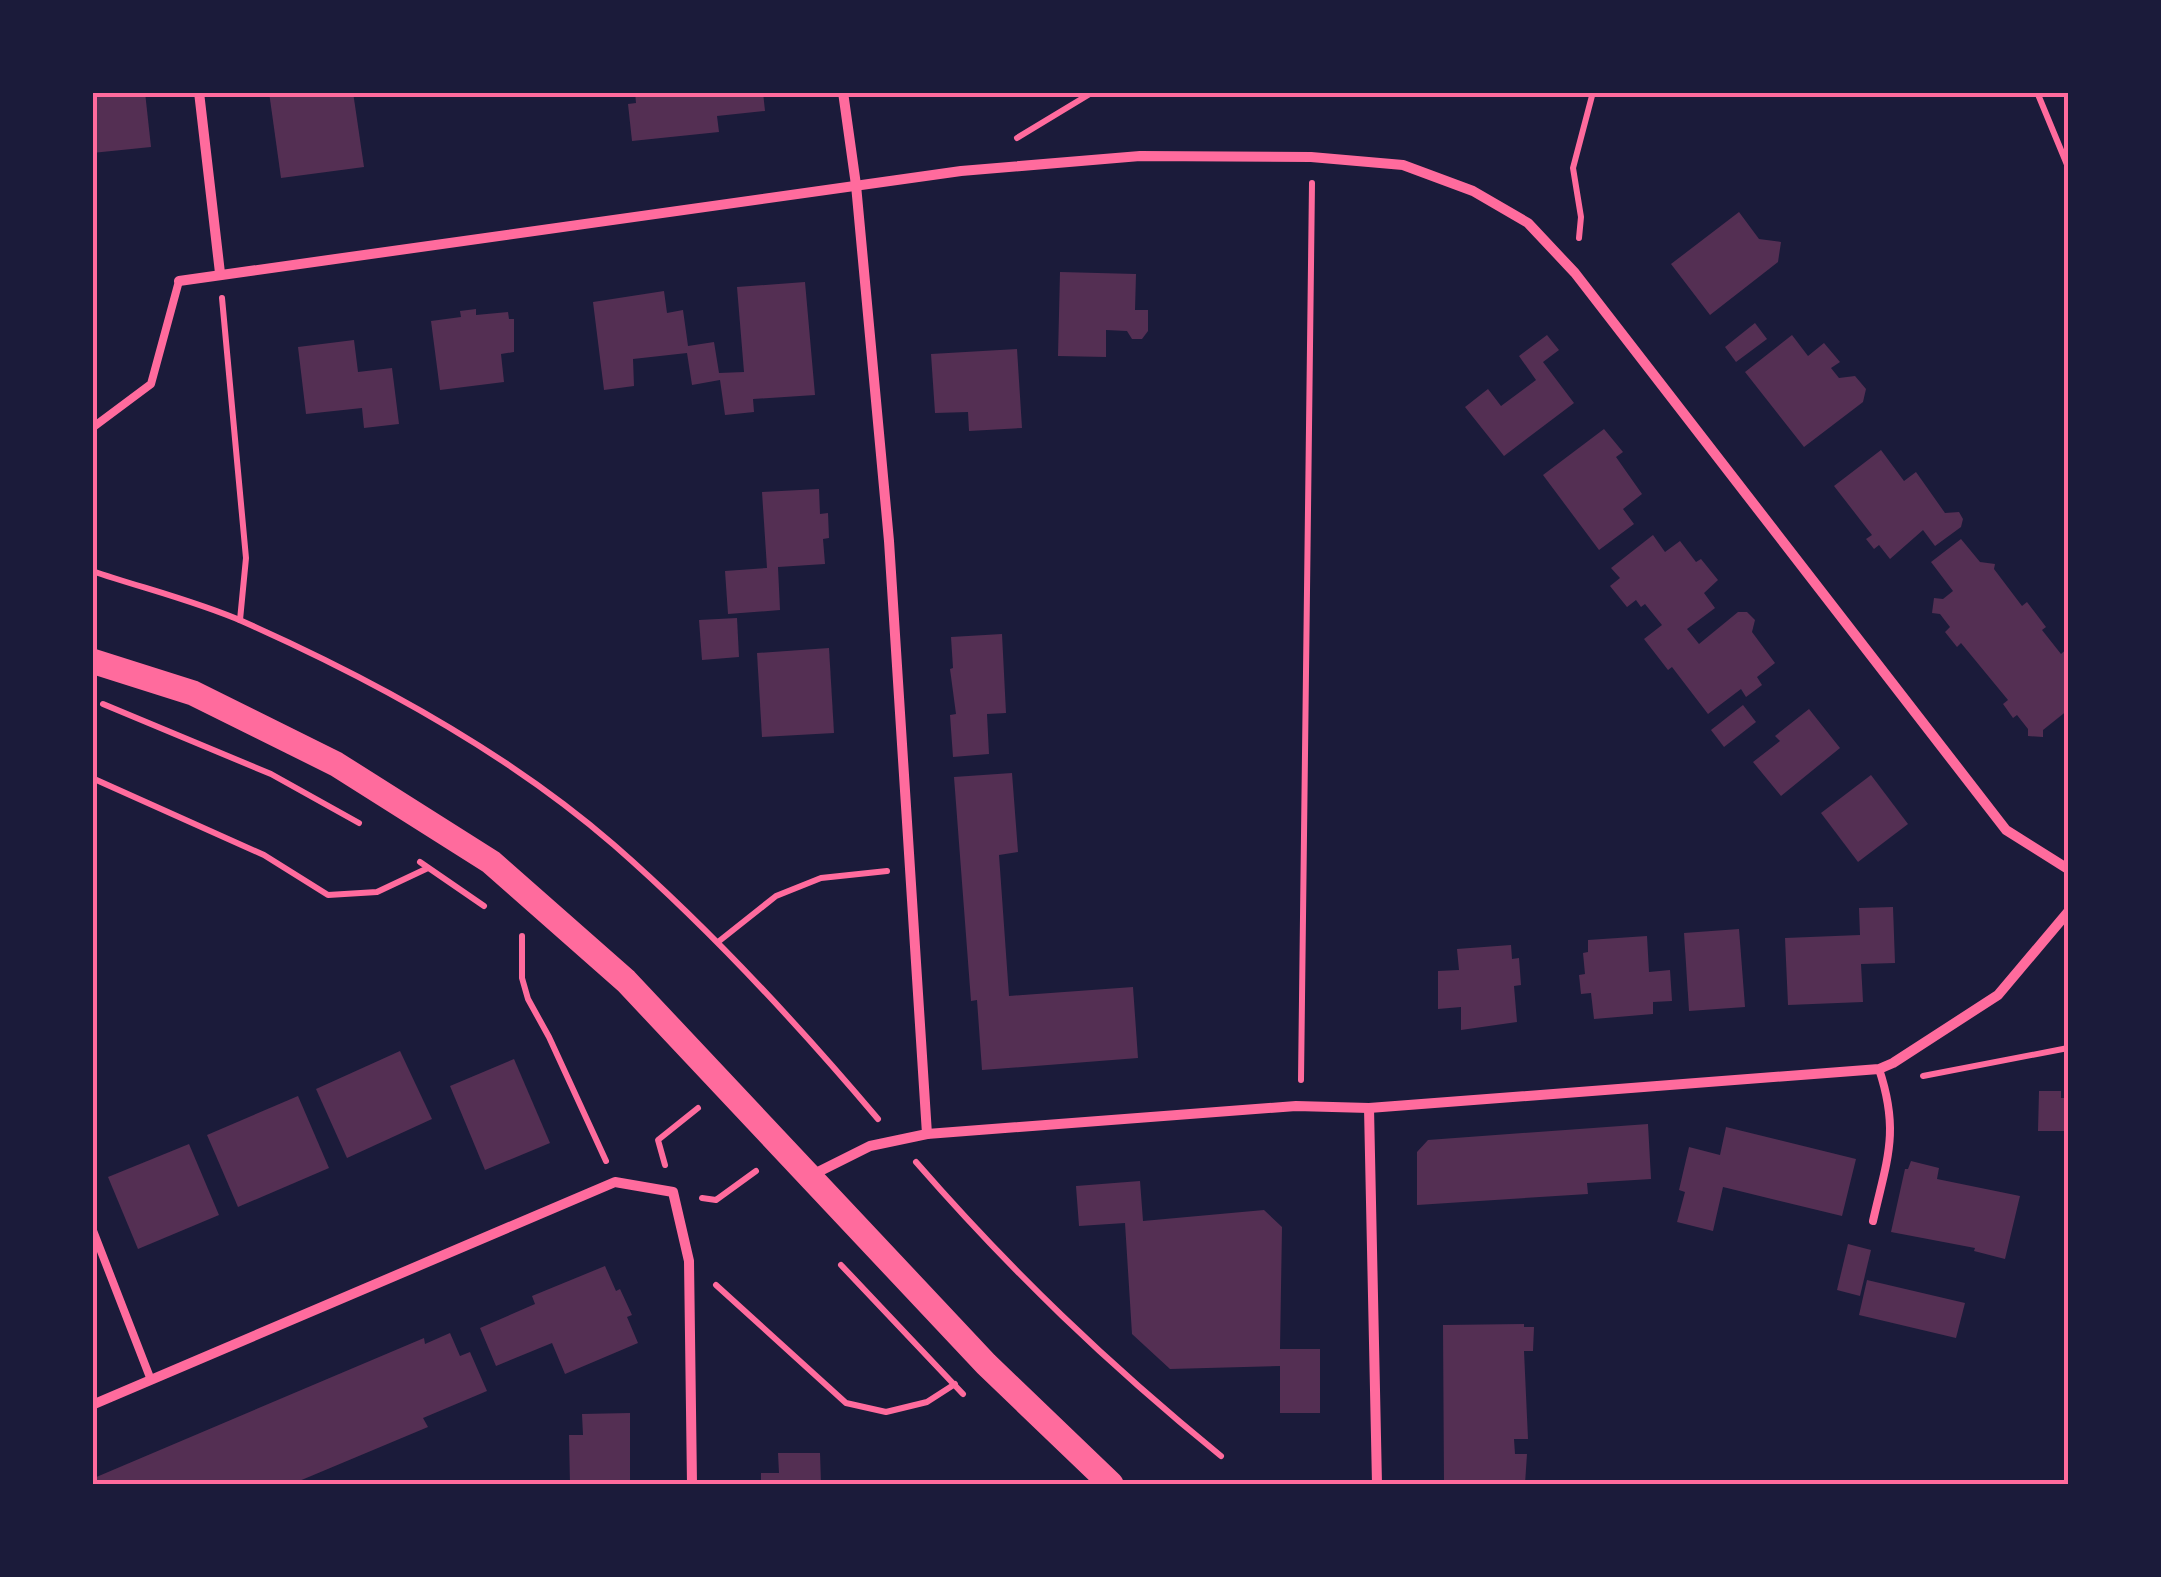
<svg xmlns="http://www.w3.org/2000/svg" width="2161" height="1577" font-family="'Exo 2',sans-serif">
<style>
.building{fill:#542f53}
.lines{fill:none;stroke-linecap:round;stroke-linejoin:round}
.path{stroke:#ff6b9d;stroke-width:6}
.service{stroke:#ff6b9d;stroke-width:8}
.minor{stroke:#ff6b9d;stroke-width:10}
.primary{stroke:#ff6b9d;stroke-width:25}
.neatline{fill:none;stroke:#ff6b9d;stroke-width:4}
</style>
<rect width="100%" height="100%" fill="#1b1b3a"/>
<g class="building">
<polygon points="92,92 145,92 151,147 92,153"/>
<polygon points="269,92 353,92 364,167 281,178"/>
<polygon points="635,92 763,92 765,111 717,116 719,132 632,141 628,104 636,103"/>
<polygon points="1739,212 1759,239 1781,242 1778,262 1710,315 1671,264"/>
<polygon points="1060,272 1136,274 1135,310 1148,310 1148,331 1142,339 1132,339 1127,331 1106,330 1106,357 1058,356"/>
<polygon points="805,282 815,395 753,399 754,412 725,415 720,380 692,385 687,353 633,359 634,386 604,390 593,302 664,291 667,313 683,310 688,346 714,342 719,373 744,372 737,287"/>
<polygon points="476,309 476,315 508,312 509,319 514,319 514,352 501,354 504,382 440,390 431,321 461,317 460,311"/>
<polygon points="1755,323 1767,339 1736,362 1725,347"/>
<polygon points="1547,335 1559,350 1543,362 1574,403 1504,456 1465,407 1488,389 1501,406 1536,380 1519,356"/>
<polygon points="1792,335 1808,356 1824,343 1840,362 1831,368 1839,378 1855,376 1866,389 1863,402 1804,447 1745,372"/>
<polygon points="354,340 358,372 392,368 399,424 364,428 362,408 306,414 298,347"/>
<polygon points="1017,349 1022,428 969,431 968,412 935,413 931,354"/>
<polygon points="1604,429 1623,452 1616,457 1642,494 1623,509 1634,524 1599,550 1543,475"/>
<polygon points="1881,450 1904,481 1916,472 1945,513 1959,512 1963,519 1961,527 1935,546 1923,530 1890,559 1879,545 1874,549 1866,539 1872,535 1834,486"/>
<polygon points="819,489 820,514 828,513 829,538 823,539 825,564 778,567 780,610 728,614 725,571 767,568 762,492"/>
<polygon points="1653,535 1665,552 1680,541 1696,562 1701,559 1718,580 1704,593 1715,608 1687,629 1699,644 1738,612 1747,612 1755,620 1752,632 1775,663 1757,677 1762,685 1746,697 1741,689 1708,714 1672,667 1668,670 1644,639 1662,625 1645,604 1641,607 1636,600 1627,607 1610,586 1620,578 1611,568"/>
<polygon points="1961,539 1980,562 1995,564 1994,569 2022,606 2027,602 2046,627 2042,630 2061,654 2068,648 2068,710 2043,730 2043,737 2028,736 2028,729 2017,715 2013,718 2003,704 2008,700 1961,643 1957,647 1945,632 1950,627 1940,614 1932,613 1934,598 1943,599 1953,591 1931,562"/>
<polygon points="737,618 739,657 702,660 699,620"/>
<polygon points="1002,634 1006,713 987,714 989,754 953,757 950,715 956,714 950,669 953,668 951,637"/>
<polygon points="829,648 834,733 762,737 757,653"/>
<polygon points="1743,705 1756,722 1724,747 1711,730"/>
<polygon points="1809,709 1840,748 1781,796 1753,762 1780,741 1775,736"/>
<polygon points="1012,773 1018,852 999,855 1009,996 1133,987 1138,1058 982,1070 977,1000 971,1001 954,777"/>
<polygon points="1871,775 1908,824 1858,862 1821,813"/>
<polygon points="1893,907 1895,963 1861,964 1863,1002 1788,1005 1785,938 1860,935 1859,908"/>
<polygon points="1739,929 1745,1007 1689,1011 1684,933"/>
<polygon points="1647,936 1649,972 1670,970 1672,1001 1653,1002 1653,1014 1594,1019 1591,993 1581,994 1579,975 1585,974 1583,953 1588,952 1588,940"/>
<polygon points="1511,945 1512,959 1519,958 1521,985 1514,986 1517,1022 1461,1030 1461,1007 1438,1009 1438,971 1459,970 1457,949"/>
<polygon points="400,1051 432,1119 347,1158 316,1089"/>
<polygon points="514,1059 550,1143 485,1170 450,1086"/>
<polygon points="2039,1091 2061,1091 2061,1098 2068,1098 2068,1192 2065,1192 2064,1131 2038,1131"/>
<polygon points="298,1096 329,1168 238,1207 207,1135"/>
<polygon points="1648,1124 1651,1179 1587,1183 1588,1194 1417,1205 1417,1152 1428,1140"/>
<polygon points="1726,1127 1856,1159 1842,1216 1723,1187 1713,1231 1677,1222 1685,1192 1679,1190 1689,1147 1720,1155"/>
<polygon points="189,1144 219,1215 138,1249 108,1177"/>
<polygon points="1911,1161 1939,1168 1937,1179 2020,1196 2005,1259 1974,1251 1975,1248 1891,1232 1905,1169 1908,1169"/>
<polygon points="1140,1181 1143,1221 1264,1210 1282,1227 1280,1349 1320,1349 1320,1413 1280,1413 1280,1366 1170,1369 1132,1334 1125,1223 1079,1226 1076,1186"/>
<polygon points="1848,1244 1871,1250 1860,1296 1837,1290"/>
<polygon points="605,1266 616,1291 620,1289 632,1315 627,1317 638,1343 565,1374 552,1343 496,1366 480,1328 535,1304 532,1296"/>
<polygon points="1867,1280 1965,1303 1956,1338 1859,1315"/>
<polygon points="1524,1324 1524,1327 1534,1327 1533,1351 1524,1351 1528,1439 1514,1439 1515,1454 1527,1454 1525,1484 1444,1484 1443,1325"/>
<polygon points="450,1333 460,1356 470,1352 487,1391 423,1418 428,1427 292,1484 95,1484 94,1478 424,1338 425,1344"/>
<polygon points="630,1413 630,1484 570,1484 569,1435 583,1435 582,1414"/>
<polygon points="778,1453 820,1453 821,1484 761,1484 761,1473 779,1473"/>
</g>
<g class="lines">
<g class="path">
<polyline points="2037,92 2068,167"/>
<polyline points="1017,138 1093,92"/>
<polyline points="1579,238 1581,217 1573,168 1593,92"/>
<polyline points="222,298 246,558 240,620"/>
<path d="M 92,571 C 142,588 196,601 244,622 C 372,679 508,753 614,845 C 710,929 796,1022 878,1119"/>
<polyline points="103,704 271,774 359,823"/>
<polyline points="92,778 264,855 328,895 377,892 428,868"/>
<polyline points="420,862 484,906"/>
<polyline points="522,936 522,978 528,999 549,1037 606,1161"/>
<polyline points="718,942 776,896 821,878 887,871"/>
<polyline points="1923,1076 2068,1048"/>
<polyline points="1301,1080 1312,183"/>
<path d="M 916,1162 C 1012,1272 1108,1364 1221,1456"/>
<polyline points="665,1165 658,1140 698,1108"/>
<polyline points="702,1198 716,1200 756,1171"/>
<polyline points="841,1265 963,1394"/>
<polyline points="716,1285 846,1403 886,1412 927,1402 955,1384"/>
</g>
<g class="service">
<polyline points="92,428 151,384 179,281"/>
<path d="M 1873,1221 C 1887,1159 1900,1132 1879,1069"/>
<polyline points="92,1228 151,1380"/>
</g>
<g class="minor">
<polyline points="199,92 220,273"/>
<polyline points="179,281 961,171 1140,156 1311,157 1403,165 1473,191 1528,223 1575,273 2006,830 2068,869"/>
<polyline points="1369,1108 1377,1484"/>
<polyline points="927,1134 1296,1106 1369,1108 1879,1069 1893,1063 1998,995 2068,912"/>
<polyline points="810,1176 870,1146 927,1134 889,541 856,185 843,92"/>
<polyline points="92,1405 615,1182 673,1192 689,1261 692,1484"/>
</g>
<polyline class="primary" points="92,661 193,693 336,764 491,862 626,981 986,1364 1111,1484"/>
</g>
<rect width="2161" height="1577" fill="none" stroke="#1b1b3a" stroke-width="190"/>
<rect x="95" y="95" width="1971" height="1387" class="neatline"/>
</svg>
